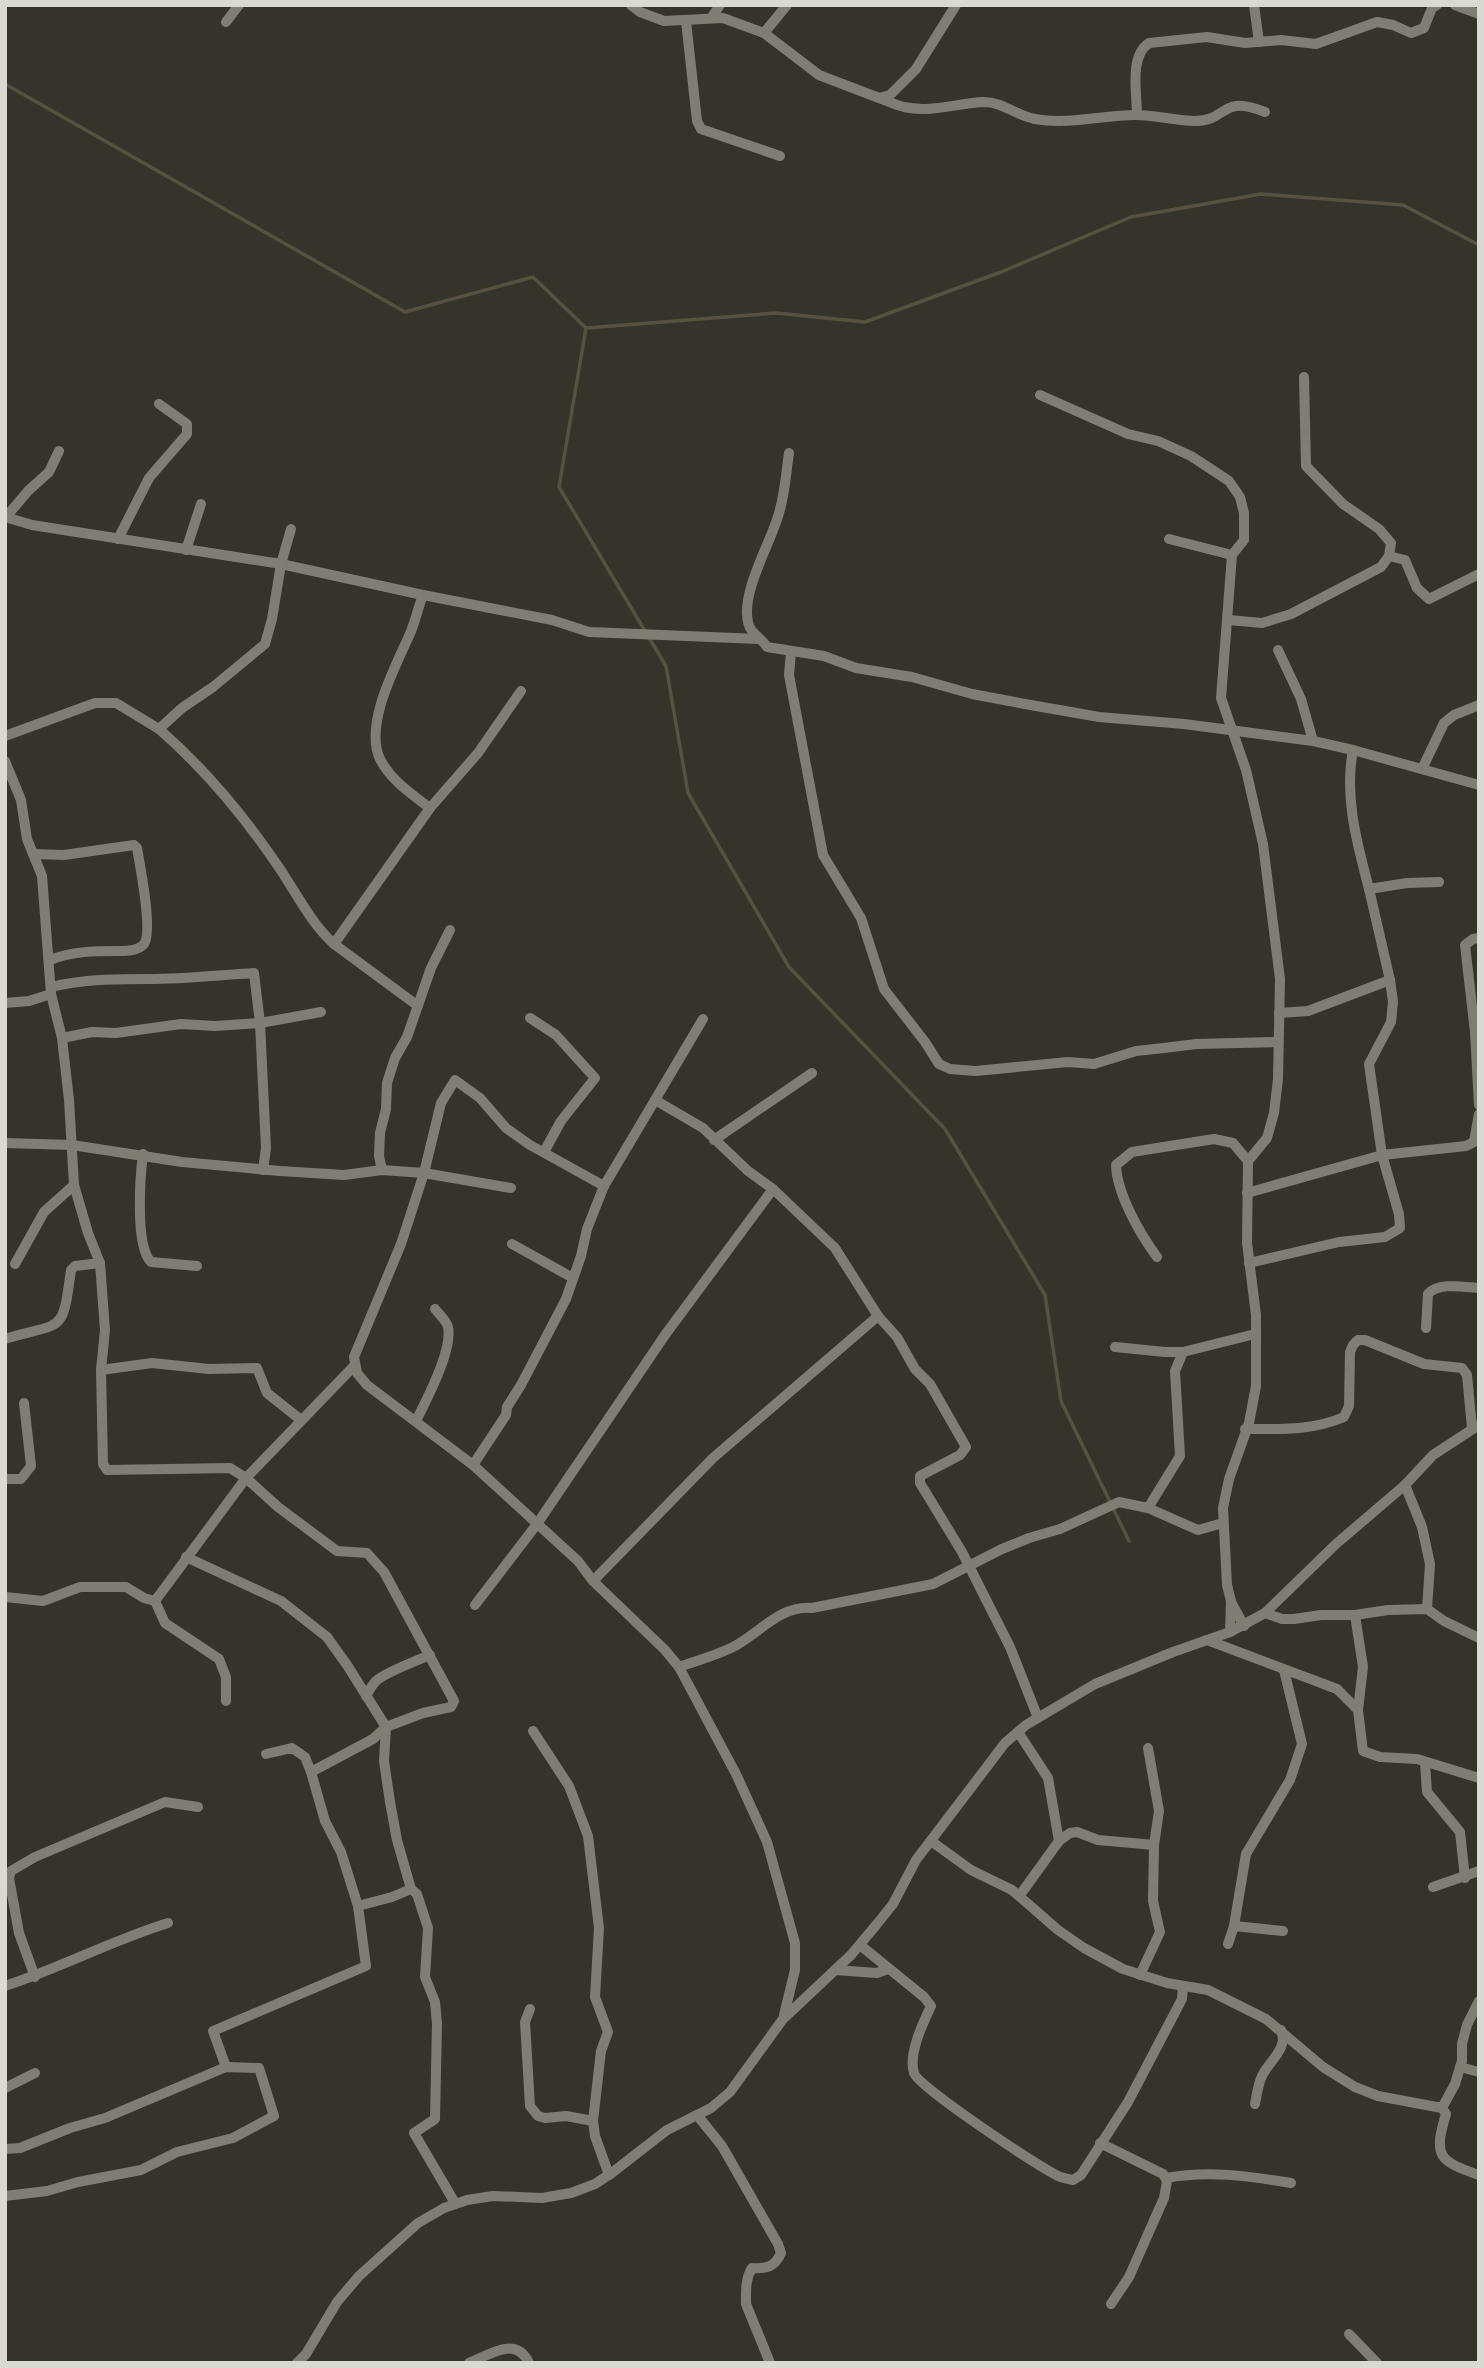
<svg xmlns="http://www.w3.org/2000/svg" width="1484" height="2368" font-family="'Playfair Display',serif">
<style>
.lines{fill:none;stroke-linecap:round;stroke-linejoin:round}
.stream{stroke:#555240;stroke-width:3.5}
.street{stroke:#7f7e74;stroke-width:10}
</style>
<rect width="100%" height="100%" fill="#35342b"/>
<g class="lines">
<g class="stream">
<polyline points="5,84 405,312 533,277 586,328 776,313 865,322 1001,272 1131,217 1261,194 1403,205 1479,245"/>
<polyline points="586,328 559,487 666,666 688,793 789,967 945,1129 1045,1295 1061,1401 1129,1541"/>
</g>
<g class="street">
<polyline points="631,5 640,12 664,21 723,18 764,33 819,75 879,98 890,95 916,69 956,5"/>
<polyline points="1254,5 1259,42"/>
<polyline points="1455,5 1479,14"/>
<polyline points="712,17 720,5"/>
<polyline points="686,21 697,121 701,129 780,156"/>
<polyline points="226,22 239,5"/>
<polyline points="764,33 787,5"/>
<path d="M 879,98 C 887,101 896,105 904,107 C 931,113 958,103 984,102 C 1003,102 1017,116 1035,119 C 1069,125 1102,115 1136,115 C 1156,115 1176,121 1195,121 C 1229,121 1219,94 1265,112"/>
<path d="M 1137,115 C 1137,94 1129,56 1149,43 L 1207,37 L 1245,43 L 1281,40 L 1316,44 L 1377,22 L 1393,25 L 1411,33 L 1424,28 L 1432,8 L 1437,5"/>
<polyline points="1040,395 1128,434 1158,441 1191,456 1229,481 1240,497 1244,513 1244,540 1232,555 1221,698 1246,770 1263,844 1280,979 1278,1079 1274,1113 1267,1138 1248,1161 1247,1243 1256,1315 1256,1386 1249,1423 1229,1479 1223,1508 1227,1585 1231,1601 1230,1632"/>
<path d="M 789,453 C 786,473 785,494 779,513 C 771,543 741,591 748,622 C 750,634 761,637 767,647 L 824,656 L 856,668 L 912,677 L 972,694 L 1025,704 L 1099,717 L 1184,724 L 1313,741 L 1353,750 L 1479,785"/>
<polyline points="5,517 32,525 281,564 423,595 552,620 589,632 759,639"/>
<polyline points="6,517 28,491 49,472 59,451"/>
<path d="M 291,529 L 281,564 L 272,619 L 265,644 L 213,687 L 182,708 L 159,729 C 205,769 244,816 278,866 C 297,894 310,922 334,944 L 430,808 L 478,753 L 521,691"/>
<polyline points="118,539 149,478 187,434 187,424 159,404"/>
<polyline points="1169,539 1232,555"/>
<polyline points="186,550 201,504"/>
<polyline points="1389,556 1405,560 1417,588 1429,599 1479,574"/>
<path d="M 423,595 C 418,608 415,623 409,636 C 395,667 364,725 380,759 C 391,781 412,794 430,808"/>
<polyline points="1229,620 1262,623 1291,614 1381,567 1389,556 1391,543 1379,529 1343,504 1306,466 1304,377"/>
<polyline points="1278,650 1301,699 1313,741"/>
<polyline points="791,652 789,675 823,855 861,918 884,989 925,1042 939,1064 950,1069 976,1071 1068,1062 1094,1064 1136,1051 1164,1048 1196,1044 1277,1042"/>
<polyline points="5,736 95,703 116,703 159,729"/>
<path d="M 1353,750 C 1344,797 1357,843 1369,889"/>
<polyline points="5,761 21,800 27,839 42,876 51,994 62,1038 69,1100 74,1185 88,1233 100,1263 105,1330 101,1370 103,1464 107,1470 230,1468 246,1478 278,1507 337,1551 367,1553 384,1572 454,1701 451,1707 423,1713 386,1727 373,1739 311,1772"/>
<polyline points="1422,769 1444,723 1454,715 1479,705"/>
<path d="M 33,854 L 64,855 L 134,845 L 137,848 C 140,865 153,932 144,944 C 138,951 127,951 119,951 C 94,951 73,951 50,960"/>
<polyline points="1479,938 1473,939 1465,945 1475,1032 1479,1105"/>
<polyline points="334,944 418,1006"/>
<path d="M 51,987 C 84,979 116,979 149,979 C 184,979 219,975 254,973 L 260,1023 L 321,1012"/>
<polyline points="5,1003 29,1001 51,994"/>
<polyline points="1279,1013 1308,1011 1390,980 1369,889 1407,883 1439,882"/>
<polyline points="530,1018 556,1035 595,1078 561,1121 544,1152"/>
<polyline points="62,1038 92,1032 116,1033 181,1024 215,1026 260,1023 266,1148 263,1170"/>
<polyline points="655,1100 703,1019"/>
<polyline points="714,1140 812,1073"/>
<polyline points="5,1143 72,1145 182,1162 280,1171 344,1175 382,1170 424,1173 511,1188"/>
<path d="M 143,1154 C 140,1177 135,1246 151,1262 L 197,1266"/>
<polyline points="382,1170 379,1156 380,1133 386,1109 387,1083 395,1058 407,1037 431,968 450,930"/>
<polyline points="604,1186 530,1145 506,1128 480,1098 455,1080 441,1103 424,1173 401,1244 354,1357 357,1373 367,1385 473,1465 578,1561 593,1581 665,1650 679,1667 736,1774 767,1842 795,1943 795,1970 784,2015"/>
<polyline points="1247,1193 1382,1155 1466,1146 1474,1142 1479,1114"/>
<polyline points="512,1244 573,1278"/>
<path d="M 1157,1257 C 1140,1234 1117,1194 1116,1165 L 1132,1152 L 1214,1139 L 1233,1143 L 1248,1161"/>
<polyline points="1249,1263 1339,1242 1385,1237 1400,1228 1399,1214 1382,1155 1369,1064 1391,1022 1393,1002 1390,980"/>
<polyline points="15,1264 44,1212 74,1185"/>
<polyline points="878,1316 897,1337 915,1369 930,1384 966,1447 960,1455 920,1476 920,1483 962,1552 1010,1647 1038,1718"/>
<path d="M 1426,1328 L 1428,1294 C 1438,1282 1464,1287 1479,1288"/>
<path d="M 5,1339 C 64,1321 62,1336 71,1270 L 75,1266 L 100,1263"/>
<polyline points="1115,1347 1165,1352 1183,1352"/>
<polyline points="101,1370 152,1363 209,1369 257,1368 267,1393 301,1420"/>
<path d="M 416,1421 C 426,1401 453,1350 448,1327 C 447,1321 439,1314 435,1309"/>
<path d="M 1245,1429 C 1280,1429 1312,1431 1344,1417 L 1349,1406 L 1350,1352 L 1353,1345 L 1358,1340 L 1365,1340 L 1424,1364 L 1462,1368 L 1467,1375 L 1472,1428"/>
<polyline points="473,1465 506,1415 507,1407 521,1385 566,1299 581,1256 587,1229 604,1186 655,1100 703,1128 748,1171 773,1189 835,1248 878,1316 713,1458 593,1581"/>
<polyline points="5,1479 21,1479 31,1466 24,1403"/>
<polyline points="1405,1485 1422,1527 1430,1564 1427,1609"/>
<polyline points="1148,1508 1180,1456 1175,1371 1183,1352 1255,1334"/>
<polyline points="186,1557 281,1601 327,1637 347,1665 386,1727 384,1761 390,1802 397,1840 411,1889"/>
<polyline points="5,1597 43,1601 80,1587 126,1587 144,1598 155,1601 246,1478 355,1365"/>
<polyline points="155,1601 165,1623 219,1659 226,1677 226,1701"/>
<polyline points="1231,1602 1244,1626"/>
<polyline points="475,1605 537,1524 665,1335 773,1189"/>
<polyline points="1265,1613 1282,1619 1294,1619 1321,1615 1355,1615 1388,1610 1427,1609 1444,1621 1479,1638"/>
<polyline points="1355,1615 1363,1667 1358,1710"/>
<polyline points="1207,1640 1337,1689 1358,1710 1363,1751 1380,1757 1417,1759 1479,1778"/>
<path d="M 679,1667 C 696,1661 714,1656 731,1648 C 758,1635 779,1605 812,1608 L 933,1584 L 1002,1549 L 1029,1538 L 1060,1529 L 1119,1502 L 1148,1508 L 1198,1530 L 1223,1523"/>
<path d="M 366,1696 C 369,1691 372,1685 376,1681 C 384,1673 418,1660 430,1655"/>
<polyline points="533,1731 569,1786 588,1836 599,1928 595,1997 608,2032 601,2051 593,2121 595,2136 609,2175"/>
<polyline points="1018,1732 1048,1778 1059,1841 1020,1895"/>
<polyline points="266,1754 292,1748 305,1757 311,1772 325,1821 341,1852 358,1906 392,1897 411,1889 417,1894 428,1928 425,1977 435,2002 437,2024 435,2119 414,2133 455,2203"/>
<polyline points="1425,1763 1427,1792 1460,1832 1465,1878"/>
<path d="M 931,1841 L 971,1870 L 1012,1890 L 1058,1930 L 1084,1948 L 1123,1969 L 1167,1983 L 1208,1990 L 1266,2019 L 1323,2067 L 1355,2087 L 1378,2096 L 1442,2108 L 1446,2114 C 1433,2157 1439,2161 1479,2175"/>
<polyline points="1059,1841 1070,1833 1077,1832 1098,1840 1154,1845"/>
<polyline points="1433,1887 1479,1871"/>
<polyline points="1234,1926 1283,1931"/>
<polyline points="1228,1944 1234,1926 1246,1854 1290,1780 1302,1744 1284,1670"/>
<path d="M 860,1945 L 924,1997 L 931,2006 C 923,2023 908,2054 914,2073 C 918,2087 1038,2166 1058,2176 C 1062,2178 1068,2179 1073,2180 L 1081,2175 L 1128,2102 L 1182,1999 L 1183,1986"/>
<polyline points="835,1970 877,1973 888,1969"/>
<polyline points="1140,1975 1160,1932 1153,1901 1154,1845 1159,1811 1148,1748"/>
<polyline points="35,1977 19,1933 9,1878 11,1871 35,1857 165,1802 198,1807"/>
<path d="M 5,1986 C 60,1968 113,1940 168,1923"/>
<polyline points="530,2009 525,2022 530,2106 538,2116 545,2118 566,2116 593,2121"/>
<polyline points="226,2067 213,2031 366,1966 358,1906"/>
<polyline points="1460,2067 1479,2072"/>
<polyline points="5,2088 35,2073"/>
<path d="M 1255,2104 C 1257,2094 1258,2084 1262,2076 C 1269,2061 1289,2048 1281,2030"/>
<polyline points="1442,2108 1455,2084 1462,2061 1462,2044 1467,2025 1479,2001"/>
<path d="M 697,2115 L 722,2146 L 778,2244 L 781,2253 C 775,2267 766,2269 752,2268 C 745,2279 746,2292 746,2304 L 770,2363"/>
<polyline points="1100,2143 1163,2174 1167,2181 1164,2198 1129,2277 1111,2304"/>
<polyline points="5,2149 20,2148 70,2128 105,2118 226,2067 259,2068 274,2116 233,2138 177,2152 141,2170 78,2182 47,2191 5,2196"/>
<path d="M 1166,2178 C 1208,2170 1248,2176 1291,2183"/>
<polyline points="1349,2334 1377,2363"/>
<polyline points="297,2363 306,2354 337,2302 359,2276 418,2223 444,2208 467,2200 493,2196 542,2198 571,2193 595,2184 613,2172 667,2130 711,2108 730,2092 783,2019 851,1955 877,1924 893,1904 916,1860 1005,1743 1026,1725 1095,1684 1173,1652 1230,1632 1265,1613 1336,1544 1405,1485 1433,1455 1479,1425"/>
<path d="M 469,2363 C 489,2355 516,2335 529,2363"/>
</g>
</g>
<rect width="1484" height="2368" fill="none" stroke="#dadad4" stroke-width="14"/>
</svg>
